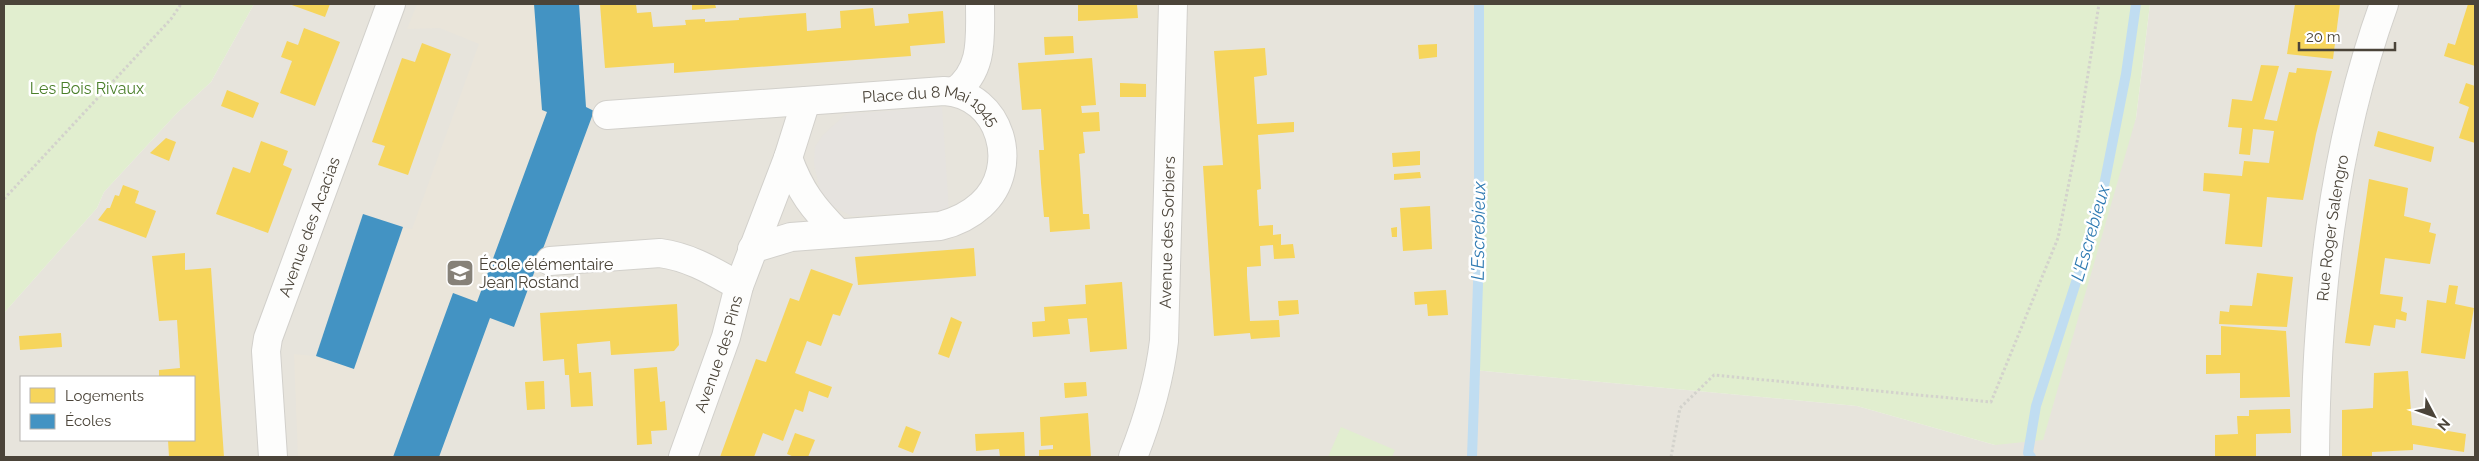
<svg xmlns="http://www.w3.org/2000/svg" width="2479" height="461" font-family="Raleway,sans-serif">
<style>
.residential{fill:#e7e4dc;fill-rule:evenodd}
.education{fill:#eae5da}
.green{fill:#e1eecf}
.parking{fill:#e6e3df}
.homes{fill:#f6d55c}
.schools{fill:#4393c3}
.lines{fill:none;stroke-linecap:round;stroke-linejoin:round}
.stream{stroke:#c0ddf1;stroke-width:10}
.minor-casing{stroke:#d2d0cb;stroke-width:30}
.path{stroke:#d3d2cc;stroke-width:3;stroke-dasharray:2.5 2.5;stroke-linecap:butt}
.minor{stroke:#fdfdfc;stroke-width:28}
.labels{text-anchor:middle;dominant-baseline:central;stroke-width:5;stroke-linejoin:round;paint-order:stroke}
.park-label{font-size:16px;fill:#4a7f2a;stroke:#fff}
.street-label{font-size:16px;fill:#4b4439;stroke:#fff}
.poi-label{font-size:16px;fill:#4b4439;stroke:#fff;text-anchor:start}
.water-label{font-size:18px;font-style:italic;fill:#2e7ab2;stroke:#fff}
</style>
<rect width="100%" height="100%" fill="#f4f2ee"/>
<path class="residential" d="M 254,4 L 1474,4 L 1474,370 L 1857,406 L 1995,445 L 2136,118 L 2150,4 L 2475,4 L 2475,457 L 4,457 L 4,313 L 97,208 L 104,192 L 177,113 L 211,82 ZM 21,377 L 194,377 L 194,440 L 21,440 Z"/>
<polygon class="education" points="417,4 579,4 586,107 594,111 514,327 490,318 439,457 298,457 294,354 316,356 354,368 403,227 412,229 479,44 440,28 407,29"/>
<g class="green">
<polygon points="4,4 254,4 211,82 177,113 104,192 97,208 4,313"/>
<polygon points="1474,4 2150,4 2136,118 2043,440 1995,445 1857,406 1474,370"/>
<polygon points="1341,427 1395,450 1392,457 1328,457"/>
</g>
<polygon class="parking" points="942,107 949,211 852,216 832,206 821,195 814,164 815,147 823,135 846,114"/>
<g class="homes">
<polygon points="289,4 330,4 325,17"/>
<polygon points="600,4 636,4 637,13 651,12 653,27 686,25 685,20 705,19 705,22 739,20 739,18 806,13 807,31 841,28 840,11 873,8 875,26 909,23 908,14 943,11 945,43 910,46 911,56 674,73 674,63 605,68"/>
<polygon points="692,4 715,4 716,8 692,10"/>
<polygon points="1078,4 1137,4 1138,18 1078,21"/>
<polygon points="2295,4 2340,4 2333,59 2287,54"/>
<polygon points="2468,4 2475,4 2475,66 2444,56 2448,43 2455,45"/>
<polygon points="304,28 340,42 315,106 280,93 292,61 281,57 287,41 298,45"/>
<polygon points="1073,36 1074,53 1045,55 1044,37"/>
<polygon points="422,43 451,54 408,175 378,165 385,146 372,142 402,58 415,62"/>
<polygon points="1437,44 1437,57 1419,59 1418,45"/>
<polygon points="1265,48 1267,75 1254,77 1257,124 1294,122 1294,132 1258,135 1261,189 1257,190 1259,226 1273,225 1273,235 1281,234 1281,245 1293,244 1295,258 1274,259 1273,245 1260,246 1261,266 1247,267 1247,275 1250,321 1279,320 1280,337 1251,339 1250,333 1214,336 1203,166 1223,165 1214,51"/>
<polygon points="1092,58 1096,105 1081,106 1082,113 1099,112 1100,131 1083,132 1085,153 1079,154 1083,214 1089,214 1090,229 1050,232 1049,217 1044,217 1041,183 1039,150 1044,150 1041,109 1022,110 1018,63"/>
<polygon points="2261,65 2279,66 2264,119 2277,121 2289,72 2296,73 2297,68 2332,71 2316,134 2303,200 2267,197 2262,247 2225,244 2230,194 2203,191 2204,173 2242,176 2244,161 2269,163 2274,131 2253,129 2250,155 2239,154 2242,128 2228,127 2232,99 2252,101"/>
<polygon points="1120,83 1146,84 1146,97 1120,97"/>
<polygon points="2466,83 2475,86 2475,143 2459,138 2469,107 2459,103"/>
<polygon points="227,90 259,103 253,118 221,106"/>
<polygon points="2378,131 2434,147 2431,162 2374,146"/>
<polygon points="166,138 176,142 169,161 150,153"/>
<polygon points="261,141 288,151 283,165 292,169 268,233 216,214 233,167 250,173"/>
<polygon points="1420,151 1420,165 1393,167 1392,153"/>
<polygon points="1420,172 1421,178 1394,180 1394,174"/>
<polygon points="2369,179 2408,188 2404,216 2431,223 2429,232 2436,234 2430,264 2385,258 2380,294 2403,297 2401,311 2407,313 2406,321 2396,319 2395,328 2374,325 2370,346 2345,343"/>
<polygon points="123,185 139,191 135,203 156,211 146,238 98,220 107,208 110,208 115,195 119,196"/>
<polygon points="1430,206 1432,249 1403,251 1400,208"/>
<polygon points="1397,227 1397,237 1392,237 1391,228"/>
<polygon points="974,248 976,276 858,285 855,257"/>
<polygon points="185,253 185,270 211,268 224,457 169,457 168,440 194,440 194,377 159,377 159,370 180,368 177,320 159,321 152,256"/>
<polygon points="811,269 853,284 840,316 833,314 821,346 807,341 795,373 832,387 828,398 809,391 803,412 795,409 783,441 763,433 754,457 720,457 756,359 766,362 790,298 799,301"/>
<polygon points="2257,273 2293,277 2287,327 2219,324 2220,311 2229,312 2230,305 2252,306"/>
<polygon points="1122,282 1127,349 1090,352 1087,318 1068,319 1070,334 1033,337 1032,322 1045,321 1044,307 1086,304 1085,285"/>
<polygon points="2449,285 2458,286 2455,304 2474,308 2465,359 2421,353 2427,300 2446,303"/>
<polygon points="1446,290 1448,315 1428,316 1427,304 1415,305 1414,292"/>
<polygon points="1298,300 1299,314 1279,316 1278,301"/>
<polygon points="677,304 679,345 674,351 611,355 610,341 577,344 579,373 591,372 593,406 571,407 569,375 565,375 564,359 543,361 540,313"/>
<polygon points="951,317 962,322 949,358 938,354"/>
<polygon points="2221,326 2286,331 2290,397 2240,398 2240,373 2206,374 2206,355 2221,355"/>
<polygon points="61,333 62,347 20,350 19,336"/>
<polygon points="657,367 660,402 665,401 667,430 651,431 652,444 637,445 634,369"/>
<polygon points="2408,371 2412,425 2466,434 2464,452 2413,444 2413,450 2372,452 2372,457 2342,457 2342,410 2373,408 2374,373"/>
<polygon points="544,381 545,409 527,410 525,382"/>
<polygon points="1086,382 1087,396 1065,398 1064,383"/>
<polygon points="2290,409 2291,433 2256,434 2256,457 2215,457 2215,435 2238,434 2237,416 2249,416 2249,410"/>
<polygon points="1088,413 1091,457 1039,457 1039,450 1053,449 1053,445 1041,446 1040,417"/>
<polygon points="906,426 921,432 913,453 898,447"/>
<polygon points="1024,432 1025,457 1000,457 999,449 976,451 975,434"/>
<polygon points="795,433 815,440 808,457 794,457 787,454"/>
</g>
<g class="schools">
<polygon points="534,4 579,4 586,107 594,111 514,327 490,318 439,457 393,457 453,293 477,302 547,112 542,110"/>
<polygon points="363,214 403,227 354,369 316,356"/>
</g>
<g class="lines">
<g class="stream">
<polyline points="1472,457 1479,255 1479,4"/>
<polyline points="2031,457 2028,453 2036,406 2099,211 2126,74 2136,4"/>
</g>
<defs>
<g id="minor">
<path d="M 954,92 C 984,71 980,37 980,4"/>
<path id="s1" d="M 607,115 L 944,91 C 1001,94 1022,168 981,205 C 969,216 956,222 940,226 L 791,237 L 752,249"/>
<path d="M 788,158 C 800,191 813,208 838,233"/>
<path d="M 550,261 L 660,253 C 690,257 714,272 739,286"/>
<path id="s2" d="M 273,457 L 266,351 L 268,338 L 391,4"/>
<path id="s3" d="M 683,457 L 726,337 L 739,286 L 788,158 L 806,101"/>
<path id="s4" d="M 1133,457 C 1148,419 1159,383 1164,341 L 1173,4"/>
<path id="s5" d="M 2315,457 C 2316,305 2332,148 2384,4"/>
</g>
</defs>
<use href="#minor" class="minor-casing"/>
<g class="path">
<polyline points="4,199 171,19 181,4"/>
<polyline points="1671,457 1680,408 1714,375 1991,402 2058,238 2078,137 2099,4"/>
</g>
<use href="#minor" class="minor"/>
</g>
<defs>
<symbol id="school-square" viewBox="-11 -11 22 22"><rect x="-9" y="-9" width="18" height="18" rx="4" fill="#868178" stroke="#fff"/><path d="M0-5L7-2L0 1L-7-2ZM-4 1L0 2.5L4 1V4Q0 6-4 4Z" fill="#fff"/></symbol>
</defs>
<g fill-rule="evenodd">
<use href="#school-square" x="444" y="257" width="32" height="32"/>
</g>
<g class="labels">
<g class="park-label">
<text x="87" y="88">Les Bois Rivaux</text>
</g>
<g class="street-label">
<text stroke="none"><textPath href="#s1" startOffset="329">Place du 8 Mai 1945</textPath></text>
<text stroke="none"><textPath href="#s2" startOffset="238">Avenue des Acacias</textPath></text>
<text stroke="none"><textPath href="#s5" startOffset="230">Rue Roger Salengro</textPath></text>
<text stroke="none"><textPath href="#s4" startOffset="229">Avenue des Sorbiers</textPath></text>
<text stroke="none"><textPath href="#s3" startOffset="109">Avenue des Pins</textPath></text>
</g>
<g class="poi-label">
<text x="479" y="264">École élémentaire<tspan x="479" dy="18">Jean Rostand</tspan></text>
</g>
<g class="water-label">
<text transform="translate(1478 231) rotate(-89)">L'Escrebieux</text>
<text transform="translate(2090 233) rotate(-74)">L'Escrebieux</text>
</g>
</g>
<rect width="2479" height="461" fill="none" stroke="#4b4439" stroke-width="10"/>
<rect x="20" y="376" width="175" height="65" fill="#ffffff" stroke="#b7b4b0"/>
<rect x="30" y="388" width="25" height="15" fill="#f6d55c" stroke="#b7b4b0"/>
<text x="65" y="401" font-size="15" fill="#4b4439">Logements</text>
<rect x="30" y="414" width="25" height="15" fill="#4393c3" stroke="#b7b4b0"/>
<text x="65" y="426" font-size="15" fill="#4b4439">Écoles</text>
<g transform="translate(2434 416) rotate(131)" stroke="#ffffff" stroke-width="4" paint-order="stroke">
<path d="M0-4L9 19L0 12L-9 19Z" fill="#4b4439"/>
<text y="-8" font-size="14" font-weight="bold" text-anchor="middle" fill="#4b4439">N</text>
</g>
<path d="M2299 42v8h96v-8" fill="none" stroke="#4b4439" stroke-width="2.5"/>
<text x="2306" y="42" font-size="15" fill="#4b4439" stroke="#ffffff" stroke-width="4" paint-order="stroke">20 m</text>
</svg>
